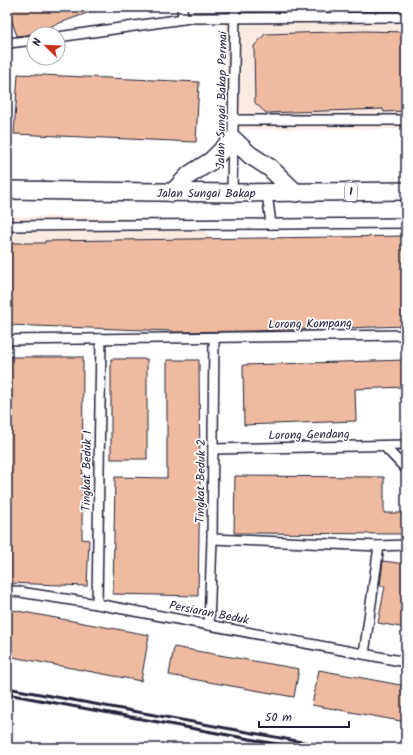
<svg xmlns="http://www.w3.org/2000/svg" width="413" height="755" font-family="Kalam,sans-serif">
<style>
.built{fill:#faebe2}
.building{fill:#eebba0;stroke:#22223b}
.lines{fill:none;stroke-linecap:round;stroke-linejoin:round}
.street-casing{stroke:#22223b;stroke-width:12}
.highway-casing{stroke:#22223b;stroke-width:20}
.street{stroke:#fff;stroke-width:9}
.highway{stroke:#fff;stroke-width:17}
.rail{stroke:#22223b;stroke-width:3}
.labels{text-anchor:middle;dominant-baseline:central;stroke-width:3.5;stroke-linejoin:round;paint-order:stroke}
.shield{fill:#fff;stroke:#646476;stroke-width:1}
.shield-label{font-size:11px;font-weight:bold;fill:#22223b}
.street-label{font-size:12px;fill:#22223b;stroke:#fff}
</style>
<rect width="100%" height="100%" fill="#fff"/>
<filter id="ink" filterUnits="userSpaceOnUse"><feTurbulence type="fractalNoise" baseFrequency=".025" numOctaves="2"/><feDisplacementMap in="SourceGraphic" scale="8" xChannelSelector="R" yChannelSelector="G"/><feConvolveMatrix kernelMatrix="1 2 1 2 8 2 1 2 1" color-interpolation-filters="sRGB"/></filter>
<g filter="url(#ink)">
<g class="built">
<polygon points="226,9 406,9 406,129 224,129"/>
<polygon points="7,216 195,219 250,283 7,279"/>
</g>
<g class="building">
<polygon points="7,7 101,7 101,8 27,35 17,36"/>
<polygon points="365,31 406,32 406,111 384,112 383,109 266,113 255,103 254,46 265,34"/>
<polygon points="18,74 199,82 196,142 14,134"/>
<polygon points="406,236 406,326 251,331 173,332 173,331 7,325 7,243 45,243 45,241"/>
<polygon points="7,357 83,357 82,539 89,540 87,586 7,583"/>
<rect x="111" y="359" width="36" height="100"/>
<polygon points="167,360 199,360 200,479 198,596 113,594 115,477 167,478"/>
<polygon points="406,360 406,387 355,389 356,421 244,425 243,365"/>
<polygon points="235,476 384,477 384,513 406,513 406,534 234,533"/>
<polygon points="383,561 406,564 406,628 378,623 385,586 380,586"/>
<polygon points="7,609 149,635 141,681 7,656"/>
<polygon points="174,647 299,669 294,697 169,675"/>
<polygon points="319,670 406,686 406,722 312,705"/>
</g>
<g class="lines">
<defs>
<g id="street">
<polyline points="182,7 183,19"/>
<polyline points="337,7 340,17"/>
<polyline points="58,37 190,18 406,17"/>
<polyline points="7,42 9,43 34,40"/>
<polyline points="233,120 406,120"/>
<polyline points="232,193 235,7"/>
<polyline points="267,193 271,224"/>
<polyline points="7,226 406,223"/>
<polyline points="7,340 406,335"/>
<polyline points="384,446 406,469"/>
<polyline points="213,449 406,445"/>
<polyline points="212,539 379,546 406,545"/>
<polyline points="7,590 97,604 406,662"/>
<polyline points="97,604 101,339"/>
<polyline points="209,625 212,539 214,338"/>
<polyline points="364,654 379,546"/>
</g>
<g id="highway">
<polyline points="7,190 232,193 406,191"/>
<polyline points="172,193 189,175 211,161 233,139 250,155 270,168 296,193"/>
</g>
</defs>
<use href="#street" class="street-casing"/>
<use href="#highway" class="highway-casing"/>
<use href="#street" class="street"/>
<use href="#highway" class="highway"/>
<g class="rail">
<polyline points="7,688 335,748"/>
<polyline points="7,694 298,748"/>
</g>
</g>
</g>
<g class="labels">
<rect class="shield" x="345" y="183" width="12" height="18" rx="3"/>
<g class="shield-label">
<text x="351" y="192">1</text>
</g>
<g class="street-label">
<text transform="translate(222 100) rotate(-89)">Jalan Sungai Bakap Permai</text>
<text x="206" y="193">Jalan Sungai Bakap</text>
<text transform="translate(310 324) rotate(-1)">Lorong Kompang</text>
<text transform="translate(309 435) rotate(-1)">Lorong Gendang</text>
<text transform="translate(87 471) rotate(-89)">Tingkat Beduk 1</text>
<text transform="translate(201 481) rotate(-89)">Tingkat Beduk 2</text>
<text transform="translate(209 613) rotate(11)">Persiaran Beduk</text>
</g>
</g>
<rect width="413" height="755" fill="none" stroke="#fff" stroke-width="24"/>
<rect x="12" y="12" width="389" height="731" fill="none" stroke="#22223b" stroke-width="1.5" filter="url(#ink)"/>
<g transform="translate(46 46) rotate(293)"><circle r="19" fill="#ffffff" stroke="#a7a7b1"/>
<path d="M0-3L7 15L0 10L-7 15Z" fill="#c8321e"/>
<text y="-6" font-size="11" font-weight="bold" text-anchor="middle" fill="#22223b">N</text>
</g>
<path d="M259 721v6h90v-6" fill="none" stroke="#22223b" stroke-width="2"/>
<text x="265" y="721" font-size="12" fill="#22223b" stroke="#ffffff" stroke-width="3" paint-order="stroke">50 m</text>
</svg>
